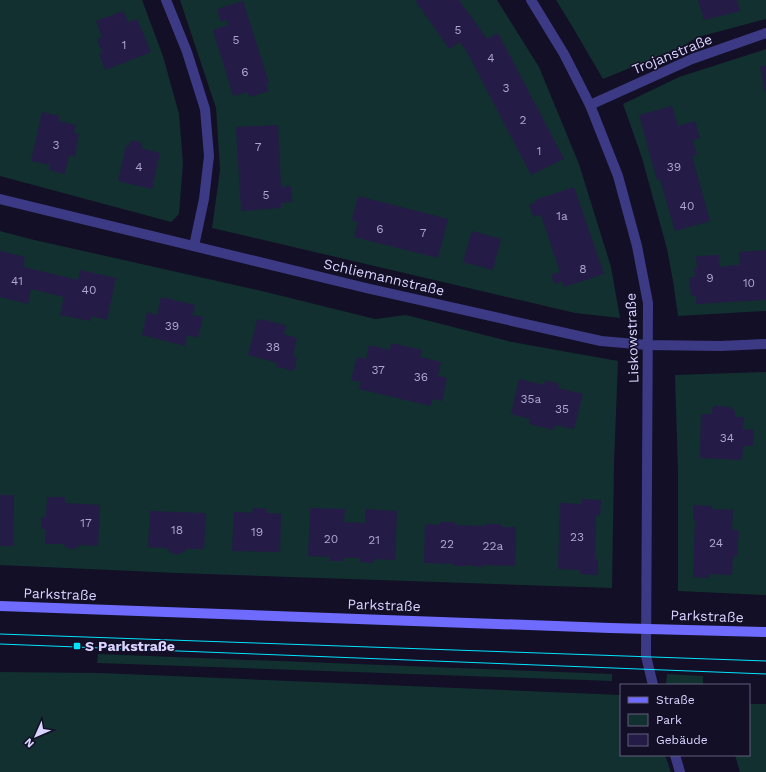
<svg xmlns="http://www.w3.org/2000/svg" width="766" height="772" font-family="'Work Sans',sans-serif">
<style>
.green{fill:#12302f}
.building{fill:#241b47}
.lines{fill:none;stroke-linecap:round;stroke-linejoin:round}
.minor{stroke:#3d3a85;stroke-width:10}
.secondary{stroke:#6f6bff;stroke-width:10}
.tram{stroke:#00e5ff;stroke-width:1}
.poi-dot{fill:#00e5ff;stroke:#130f26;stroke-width:1.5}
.labels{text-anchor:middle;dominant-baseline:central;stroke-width:3;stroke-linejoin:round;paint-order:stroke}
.number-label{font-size:12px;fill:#aca6d1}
.street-label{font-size:14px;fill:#d9d4ff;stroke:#130f26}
.poi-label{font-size:14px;font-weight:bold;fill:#d9d4ff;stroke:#130f26;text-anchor:start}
</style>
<rect width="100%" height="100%" fill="#130f26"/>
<g class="green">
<polygon points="0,0 142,0 163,56 179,114 183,163 179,214 171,222 0,176"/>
<polygon points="180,0 497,0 539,67 579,164 611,267 620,318 575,313 212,228 220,170 216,108"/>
<polygon points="556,0 766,0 766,19 698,37 681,47 603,79 569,21"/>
<polygon points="766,49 766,311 678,316 673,281 667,249 642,158 623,104 679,77"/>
<polygon points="0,231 30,239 266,292 375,319 406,315 512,342 618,361 614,464 612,588 177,573 0,565"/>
<polygon points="766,372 766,595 678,591 678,472 675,375"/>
<polygon points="98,654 612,674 612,681 97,663"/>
<polygon points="0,672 100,673 621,695 621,755 665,755 671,772 0,772"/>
<polygon points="667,674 703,676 703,684 666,684"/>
<polygon points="749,704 766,704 766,772 740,772 735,755 749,755"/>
</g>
<g class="building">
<polygon points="415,0 459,0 487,39 498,33 564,159 531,175 467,52 460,42 449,49"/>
<polygon points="698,0 737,0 740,11 704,20"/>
<polygon points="243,1 269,83 266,83 269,91 249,97 248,92 233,96 213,30 228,25 227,20 221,22 217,9"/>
<polygon points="123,11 128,22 137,19 151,52 105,70 99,54 102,52 97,39 102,37 96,21"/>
<polygon points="766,66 766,92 765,92 760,67"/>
<polygon points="672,106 678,126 695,121 700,138 693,140 697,155 692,156 710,221 675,231 660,179 657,180 639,115"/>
<polygon points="42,112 59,116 59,121 76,125 74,133 79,134 75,157 69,155 65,174 49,170 50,165 31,161"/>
<polygon points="278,125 281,187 291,186 292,202 281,203 281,208 241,211 236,127"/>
<polygon points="131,140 142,143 141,148 160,153 152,189 118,181 126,145 129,146"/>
<polygon points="574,187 604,274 564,287 562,281 555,284 551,275 560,272 541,215 534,217 529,205 536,202 535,200"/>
<polygon points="358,196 448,219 438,258 354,237 358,222 352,220"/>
<polygon points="472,231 501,239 493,270 463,262"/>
<polygon points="766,250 766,300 696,304 696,296 691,296 689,277 695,277 694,268 697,268 696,256 719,255 720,267 730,266 731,265 740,265 739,252"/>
<polygon points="0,251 25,257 23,267 78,280 80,270 116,278 107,320 91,316 90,321 60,315 64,297 31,289 28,304 0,297"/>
<polygon points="161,297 195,305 192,315 203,317 198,338 187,335 185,346 142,335 147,312 157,315"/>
<polygon points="260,319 286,325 284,334 297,338 293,356 297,358 294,371 276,367 277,363 248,355 257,320 260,320"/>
<polygon points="391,343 422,350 420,357 441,362 438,376 447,378 442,401 432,399 431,406 359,389 361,382 351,380 357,357 366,359 369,345 390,350"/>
<polygon points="519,379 544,385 545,380 559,384 558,388 583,394 574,429 555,425 554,430 541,427 529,424 530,419 511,414"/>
<polygon points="714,406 730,407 735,411 735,417 744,417 743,429 754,430 753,446 743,446 742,460 700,458 701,414 712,414 712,409"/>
<polygon points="0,495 14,495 13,546 0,546"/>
<polygon points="47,497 65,497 65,503 100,505 98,546 80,545 77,548 72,549 67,548 63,544 45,544 46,529 41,529 41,517 46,517"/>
<polygon points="582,499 601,500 600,516 596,515 595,559 598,559 598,575 580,574 580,570 558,569 560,503 582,504"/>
<polygon points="693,505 712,506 712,509 733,510 732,530 739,530 737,556 733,556 732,575 710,574 709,578 693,577 695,520 693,520"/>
<polygon points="253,508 267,509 267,513 281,514 280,552 232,551 234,512 252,513"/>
<polygon points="310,508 345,509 344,522 365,523 365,509 397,511 395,560 374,559 373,563 360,562 360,558 343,558 343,561 330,561 330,557 308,556"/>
<polygon points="150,511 206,513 204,549 187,549 180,554 173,554 166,548 148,547"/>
<polygon points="440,522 455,522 455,525 486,526 486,524 501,524 501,527 516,527 515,566 484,565 484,567 472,566 472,565 467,565 466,566 454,566 454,564 424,563 425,524 440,525"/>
</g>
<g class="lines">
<g class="minor">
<polyline points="166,0 187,52 205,109 209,156 204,199 194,246"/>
<polyline points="531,0 564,54 590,105 618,176 637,246 648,303 646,656 653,685"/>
<polyline points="590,105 692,59 766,33"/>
<polyline points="0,199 366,288 601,341 647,345 721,346 766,344"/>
<polyline points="675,755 680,772"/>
</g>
<polyline class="secondary" points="0,606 610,628 766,632"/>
<g class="tram">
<polyline points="0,634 766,661"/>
<polyline points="0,644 766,674"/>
</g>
</g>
<rect class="poi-dot" x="73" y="642" width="8" height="8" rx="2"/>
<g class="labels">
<g class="number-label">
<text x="458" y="30">5</text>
<text x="236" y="40">5</text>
<text x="124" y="45">1</text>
<text x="491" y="58">4</text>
<text x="245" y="72">6</text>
<text x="506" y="88">3</text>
<text x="523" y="120">2</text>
<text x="56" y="145">3</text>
<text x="258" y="147">7</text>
<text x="539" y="151">1</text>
<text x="139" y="167">4</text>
<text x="674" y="167">39</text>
<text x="266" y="195">5</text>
<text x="687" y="206">40</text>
<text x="562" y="216">1a</text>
<text x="380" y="229">6</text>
<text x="423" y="233">7</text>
<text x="583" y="269">8</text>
<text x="710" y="278">9</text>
<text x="17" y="281">41</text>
<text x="749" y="283">10</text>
<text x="89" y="290">40</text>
<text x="172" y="326">39</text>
<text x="273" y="347">38</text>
<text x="378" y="370">37</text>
<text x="421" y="377">36</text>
<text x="531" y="399">35a</text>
<text x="562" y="409">35</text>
<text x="727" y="438">34</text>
<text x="86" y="523">17</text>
<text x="177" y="530">18</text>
<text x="257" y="532">19</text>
<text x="577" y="537">23</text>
<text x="331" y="539">20</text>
<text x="374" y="540">21</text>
<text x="716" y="543">24</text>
<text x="447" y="544">22</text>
<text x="493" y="546">22a</text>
</g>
<g class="street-label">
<text transform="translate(672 54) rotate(-22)">Trojanstraße</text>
<text transform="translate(384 277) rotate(13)">Schliemannstraße</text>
<text transform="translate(632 338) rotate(-92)">Liskowstraße</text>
<text transform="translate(60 594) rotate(2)">Parkstraße</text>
<text transform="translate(384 605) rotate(2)">Parkstraße</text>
<text transform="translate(707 616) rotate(2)">Parkstraße</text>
</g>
<g class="poi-label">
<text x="85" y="646">S Parkstraße</text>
</g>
</g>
<rect x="620" y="684" width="130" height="72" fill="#130f26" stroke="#625e7d"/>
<rect x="628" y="697" width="20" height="6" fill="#6f6bff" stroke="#625e7d"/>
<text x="656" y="704" font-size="12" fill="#d9d4ff">Straße</text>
<rect x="628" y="714" width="20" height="12" fill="#12302f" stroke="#625e7d"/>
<text x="656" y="724" font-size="12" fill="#d9d4ff">Park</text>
<rect x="628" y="734" width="20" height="12" fill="#241b47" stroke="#625e7d"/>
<text x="656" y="744" font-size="12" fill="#d9d4ff">Gebäude</text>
<g transform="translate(36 736) rotate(225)" stroke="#130f26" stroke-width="3" paint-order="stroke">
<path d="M0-3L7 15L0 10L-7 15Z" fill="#d9d4ff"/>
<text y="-6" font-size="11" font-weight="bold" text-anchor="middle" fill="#d9d4ff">N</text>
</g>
</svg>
